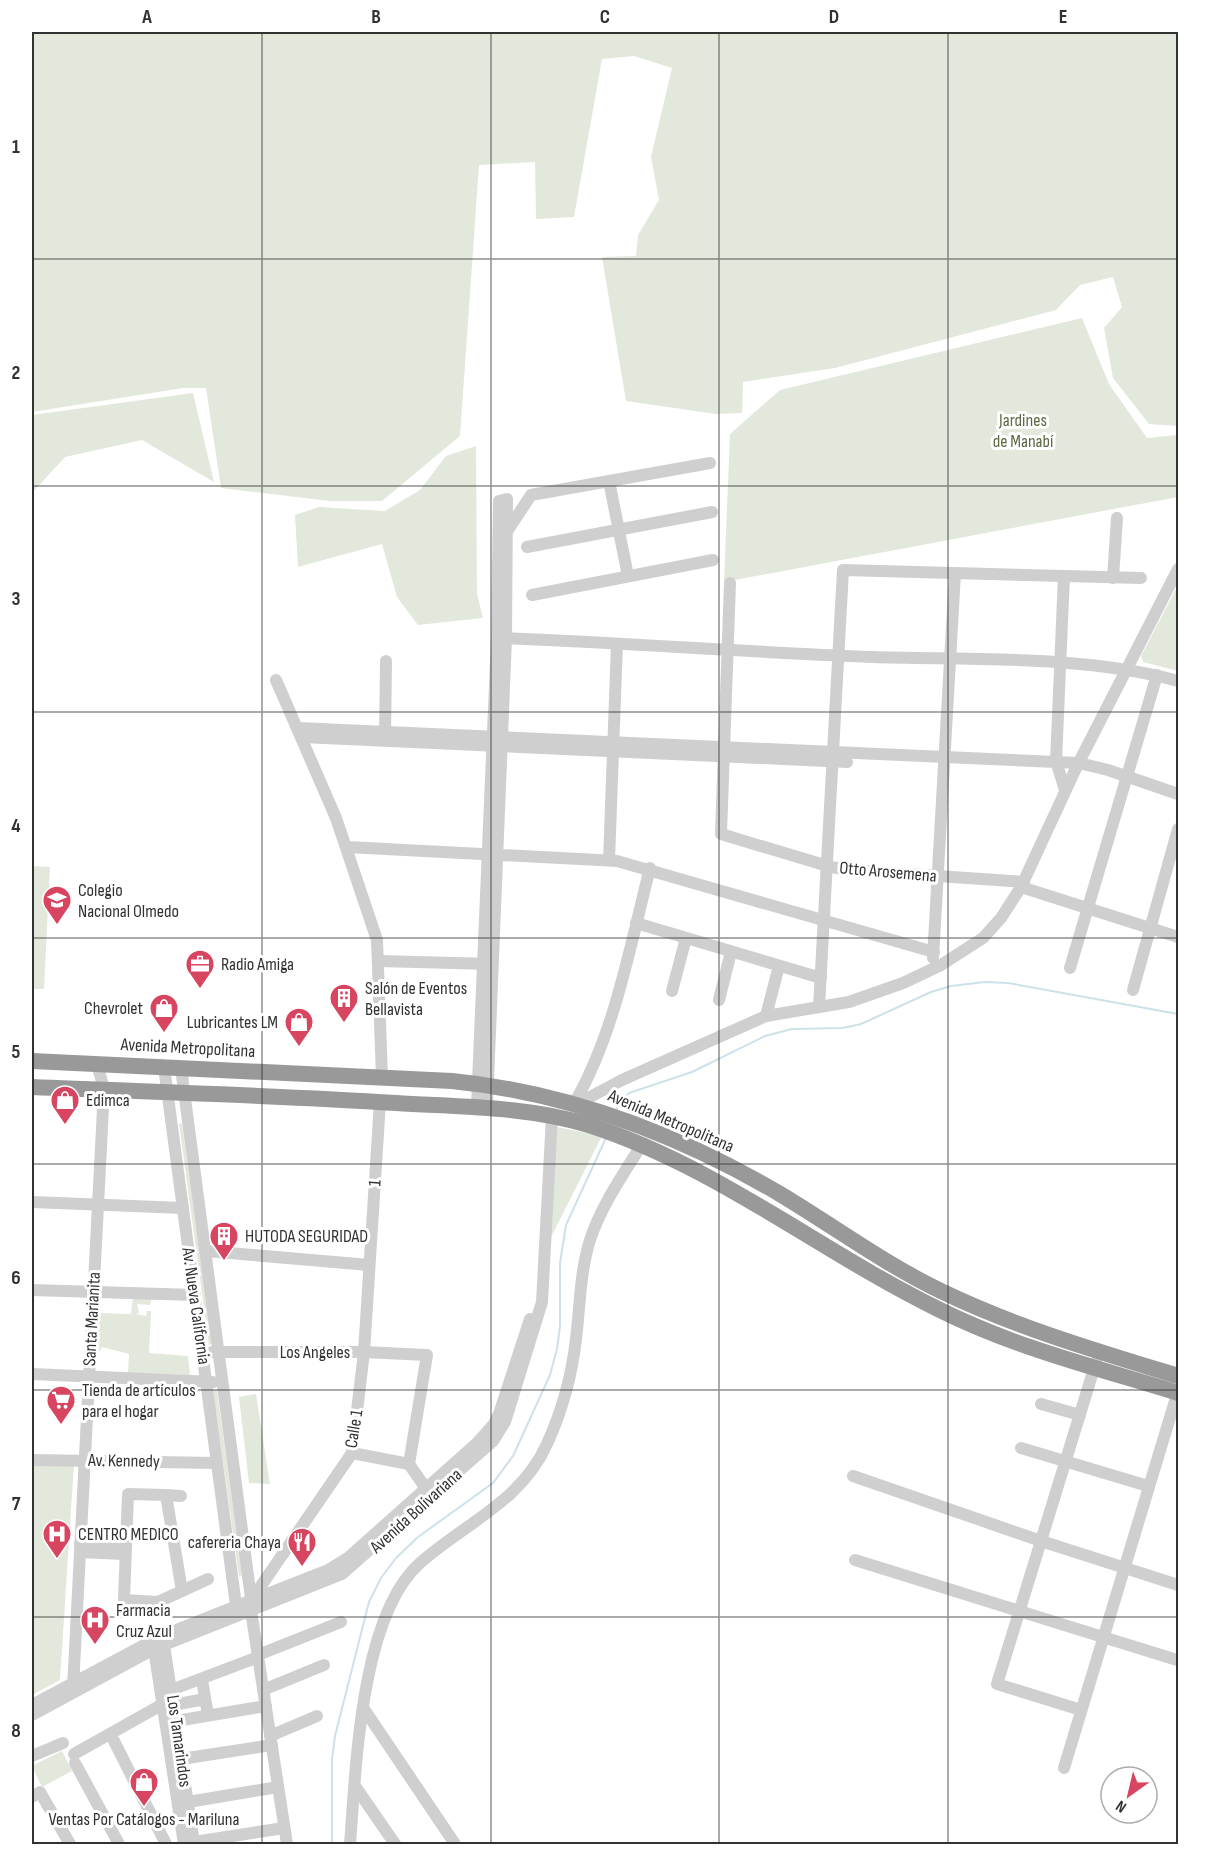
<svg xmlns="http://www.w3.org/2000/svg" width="1210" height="1876" font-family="'Sofia Sans Condensed',sans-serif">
<rect width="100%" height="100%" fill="#fff"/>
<g fill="#e3e8dc">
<path d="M32 32H1178V426L1149 424 1113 378 1104 328 1122 307 1113 277 1080 285 1056 310 835 368 743 382 742 413 716 414 626 401 602 257 636 256 638 235 659 200 651 157 672 68 634 56 602 59 574 217 536 219 535 162 479 165 460 436 382 501H330L221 488 206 388H183L32 412Z"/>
<path d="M1082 318 1109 384 1147 438 1176 435 1178 497 724 582 730 434 780 390Z"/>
<path d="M193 393 214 482 142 440 65 457 32 493V415Z"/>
<path d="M476 446 477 594 483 618 418 625 397 597 382 544 298 567 295 515 319 507 385 511 420 490 446 456Z"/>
<path d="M1178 585V671L1143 662 1141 656Z"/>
<path d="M32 866 50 867 44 989H32Z"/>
<path d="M179 1123 182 1124 212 1344 209 1345Z"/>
<path d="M557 1127 602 1136 549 1241Z"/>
<path d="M133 1297H152L150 1305 137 1304 139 1313 136 1314 146 1316 147 1311H151L149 1353 188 1356 190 1375 128 1373 129 1354 102 1347 100 1351H92L95 1313 131 1314Z"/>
<path d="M213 1390H217L242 1575 239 1577Z"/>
<path d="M256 1394 270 1484 249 1483 239 1397Z"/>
<path d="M32 1463 74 1464 60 1680 32 1695Z"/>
<path d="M62 1751 72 1771 42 1787 32 1766Z"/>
</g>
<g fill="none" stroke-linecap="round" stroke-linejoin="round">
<g stroke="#cde1e9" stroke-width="2">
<path d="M616 1112 619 1103 629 1093 692 1072 765 1036 792 1029 843 1028 861 1024 931 992 951 986 985 982 1008 983 1178 1014"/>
<path d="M332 1844V1759L335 1736 369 1602 381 1578 396 1558 418 1537 493 1483 513 1456 550 1375 557 1349 560 1326V1263L566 1225 605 1140"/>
</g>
<g stroke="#cfcfcf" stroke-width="12">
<path d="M609 481 628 576"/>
<path d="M508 530 531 495 710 463"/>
<path d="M527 547 712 512"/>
<path d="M1064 576 1056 761 1065 790"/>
<path d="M1113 578 1117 518"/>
<path d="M730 583 721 834 831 867 851 870 1024 882"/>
<path d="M532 595 713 560"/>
<path d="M501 638C625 643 748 652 872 657 971 660 1084 655 1178 681"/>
<path d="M276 680 336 818 377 940 382 1077"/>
<path d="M298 728 1079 763 1108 770 1178 794"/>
<path d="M302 737 847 762"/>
<path d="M385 739 386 661"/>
<path d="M347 847 617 861 934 952"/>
<path d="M609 860 617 644"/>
<path d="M1021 887 1178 937"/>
<path d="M636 923 821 978"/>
<path d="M933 958 955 573"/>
<path d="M380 961 490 964"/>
<path d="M1070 968 1157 675"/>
<path d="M1133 990 1178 829"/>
<path d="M672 991 686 938"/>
<path d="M719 1000 731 952"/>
<path d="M819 1007 843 570 1141 578"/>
<path d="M766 1016 779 966"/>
<path d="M164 1067 237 1613"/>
<path d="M181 1068 252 1606"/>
<path d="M575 1102C615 1032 630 946 650 868"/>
<path d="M577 1104 622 1080 766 1016 849 1002 903 983 941 965 983 938 1001 918 1021 887 1077 766 1178 569"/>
<path d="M477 1106 497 638 499 501 507 499 506 638 487 1106"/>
<path d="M32 1202 183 1208"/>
<path d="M206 1251 369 1265"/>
<path d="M32 1290 195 1295"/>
<path d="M212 1352H364L427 1355 409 1464 429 1493"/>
<path d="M32 1374 213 1382"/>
<path d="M1041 1404 1080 1415"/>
<path d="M1021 1448 1148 1486"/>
<path d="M352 1453 409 1464"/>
<path d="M32 1460 217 1463"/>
<path d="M853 1476 1041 1541 1178 1585"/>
<path d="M128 1494 166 1495 182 1591 158 1602 124 1600Z"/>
<path d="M166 1495 181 1496"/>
<path d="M80 1544 120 1545"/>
<path d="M80 1552 124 1554"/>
<path d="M855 1560 1177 1660"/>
<path d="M182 1591 208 1579"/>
<path d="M252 1599 352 1453 364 1352 380 1102"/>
<path d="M251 1611 287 1844"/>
<path d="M157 1643 164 1645 194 1844"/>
<path d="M157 1645 154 1649 184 1844"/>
<path d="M258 1655 341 1622"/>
<path d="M202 1680 208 1715"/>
<path d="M73 1688 104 1089 97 1064"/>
<path d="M171 1690 258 1657"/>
<path d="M263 1690 324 1665"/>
<path d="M32 1705 161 1636 328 1570 349 1557 477 1443 494 1424 499 1414 530 1319"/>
<path d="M173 1705 205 1699"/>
<path d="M364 1709 455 1844"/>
<path d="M1081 1710 997 1684 1096 1362"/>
<path d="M32 1715 154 1649 342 1574 493 1441 505 1422 542 1302 552 1116"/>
<path d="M176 1721 266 1706"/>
<path d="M270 1736 317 1716"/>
<path d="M114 1741 166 1844"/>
<path d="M74 1754 163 1704"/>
<path d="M32 1756 63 1743"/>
<path d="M181 1759 272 1745"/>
<path d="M75 1763 119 1844"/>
<path d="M1064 1768 1178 1391"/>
<path d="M355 1786 395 1844"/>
<path d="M32 1797 40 1792 70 1844"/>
<path d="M188 1802 278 1787"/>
<path d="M194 1842 284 1828"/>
<path d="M350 1844C356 1769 360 1616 420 1563 465 1523 521 1502 547 1444 562 1411 572 1374 576 1339 580 1306 580 1272 590 1240 601 1206 623 1175 642 1144"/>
</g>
<g stroke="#999" stroke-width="16">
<path d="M32 1061 452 1081C571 1093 678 1134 780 1194 835 1227 886 1265 943 1292 1018 1328 1100 1352 1178 1376"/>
<path d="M32 1087C153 1092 274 1095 396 1103 460 1107 526 1106 589 1125 718 1167 818 1250 938 1309 1013 1347 1098 1368 1178 1393"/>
</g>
</g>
<path fill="none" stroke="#323232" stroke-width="1.5" stroke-opacity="0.55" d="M262 32V1844M491 32V1844M719 32V1844M948 32V1844M32 259H1178M32 486H1178M32 712H1178M32 938H1178M32 1164H1178M32 1390H1178M32 1617H1178"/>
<defs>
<g id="school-pin" transform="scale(1.5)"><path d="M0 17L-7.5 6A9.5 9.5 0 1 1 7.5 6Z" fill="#d84560" stroke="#fff"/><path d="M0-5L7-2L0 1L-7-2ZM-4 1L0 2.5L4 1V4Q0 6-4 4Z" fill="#fff"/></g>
<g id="office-pin" transform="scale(1.5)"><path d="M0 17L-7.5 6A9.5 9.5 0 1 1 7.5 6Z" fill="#d84560" stroke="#fff"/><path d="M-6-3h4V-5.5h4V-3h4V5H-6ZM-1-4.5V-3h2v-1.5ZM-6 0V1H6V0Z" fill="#fff"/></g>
<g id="building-pin" transform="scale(1.5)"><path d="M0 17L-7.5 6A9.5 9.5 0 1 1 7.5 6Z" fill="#d84560" stroke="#fff"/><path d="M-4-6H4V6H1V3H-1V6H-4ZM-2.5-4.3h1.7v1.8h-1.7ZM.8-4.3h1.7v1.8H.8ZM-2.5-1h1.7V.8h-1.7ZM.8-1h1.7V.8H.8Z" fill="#fff"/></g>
<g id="shop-pin" transform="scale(1.5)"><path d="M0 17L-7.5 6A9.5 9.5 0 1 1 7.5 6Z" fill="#d84560" stroke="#fff"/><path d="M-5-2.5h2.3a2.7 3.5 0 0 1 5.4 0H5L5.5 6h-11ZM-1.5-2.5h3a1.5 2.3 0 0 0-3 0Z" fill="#fff"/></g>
<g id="supermarket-pin" transform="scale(1.5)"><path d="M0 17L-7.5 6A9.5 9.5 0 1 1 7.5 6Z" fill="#d84560" stroke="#fff"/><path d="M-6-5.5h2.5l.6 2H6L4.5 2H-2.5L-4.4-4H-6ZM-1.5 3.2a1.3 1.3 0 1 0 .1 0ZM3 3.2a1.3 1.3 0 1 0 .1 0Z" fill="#fff"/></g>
<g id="hospital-pin" transform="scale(1.5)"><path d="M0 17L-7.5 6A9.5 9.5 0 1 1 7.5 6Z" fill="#d84560" stroke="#fff"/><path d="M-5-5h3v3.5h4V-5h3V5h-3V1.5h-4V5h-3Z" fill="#fff"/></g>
<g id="restaurant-pin" transform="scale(1.5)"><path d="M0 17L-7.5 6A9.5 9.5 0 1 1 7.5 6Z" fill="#d84560" stroke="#fff"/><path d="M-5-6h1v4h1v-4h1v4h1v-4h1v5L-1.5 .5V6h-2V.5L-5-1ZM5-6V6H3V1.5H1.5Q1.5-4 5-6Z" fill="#fff"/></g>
</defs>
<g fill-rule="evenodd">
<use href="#school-pin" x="57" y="900"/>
<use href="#office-pin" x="200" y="964"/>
<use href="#building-pin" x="344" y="998"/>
<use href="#shop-pin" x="164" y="1008"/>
<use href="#shop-pin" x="299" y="1022"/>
<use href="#shop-pin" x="65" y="1100"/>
<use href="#building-pin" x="224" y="1236"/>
<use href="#supermarket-pin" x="61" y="1400"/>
<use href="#hospital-pin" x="57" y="1534"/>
<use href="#restaurant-pin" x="302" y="1542"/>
<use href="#hospital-pin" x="95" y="1620"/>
<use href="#shop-pin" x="144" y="1782"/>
</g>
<g text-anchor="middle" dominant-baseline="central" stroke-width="6" stroke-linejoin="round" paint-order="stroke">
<g font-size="18" fill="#5a6b42" stroke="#fff">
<text x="1023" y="420">Jardines<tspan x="1023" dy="21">de Manabí</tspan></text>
</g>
<g font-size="18" fill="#323232" stroke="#fff">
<text transform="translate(888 872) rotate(5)">Otto Arosemena</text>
<text transform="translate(188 1048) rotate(3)">Avenida Metropolitana</text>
<text transform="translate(671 1121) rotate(23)">Avenida Metropolitana</text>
<text transform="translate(375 1183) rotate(-86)">1</text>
<text transform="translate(196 1306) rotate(82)">Av. Nueva California</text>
<text transform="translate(92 1319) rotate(-87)">Santa Marianita</text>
<text x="315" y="1352">Los Angeles</text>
<text transform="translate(354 1429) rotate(-81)">Calle 1</text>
<text transform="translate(124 1461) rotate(1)">Av. Kennedy</text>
<text transform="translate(416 1511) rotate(-42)">Avenida Bolivariana</text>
<text transform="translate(179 1741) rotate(82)">Los Tamarindos</text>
</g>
<g font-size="18" fill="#323232" stroke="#fff" text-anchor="start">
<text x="78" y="890">Colegio<tspan x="78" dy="21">Nacional Olmedo</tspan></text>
<text x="221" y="964">Radio Amiga</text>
<text x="365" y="988">Salón de Eventos<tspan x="365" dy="21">Bellavista</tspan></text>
<text x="143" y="1008" text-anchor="end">Chevrolet</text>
<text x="278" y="1022" text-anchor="end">Lubricantes LM</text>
<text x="86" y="1100">Edimca</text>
<text x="245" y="1236">HUTODA SEGURIDAD</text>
<text x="82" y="1390">Tienda de artículos<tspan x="82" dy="21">para el hogar</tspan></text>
<text x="78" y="1534">CENTRO MEDICO</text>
<text x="281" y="1542" text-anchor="end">cafereria Chaya</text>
<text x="116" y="1610">Farmacia<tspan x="116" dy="21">Cruz Azul</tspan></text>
<text x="144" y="1819" text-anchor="middle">Ventas Por Catálogos - Mariluna</text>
</g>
</g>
<rect width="1210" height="1876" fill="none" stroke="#ffffff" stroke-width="66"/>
<g transform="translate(1129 1795) rotate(214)"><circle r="28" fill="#ffffff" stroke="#adadad" stroke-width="1.5"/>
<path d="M0-4.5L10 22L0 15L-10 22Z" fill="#d84560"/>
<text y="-9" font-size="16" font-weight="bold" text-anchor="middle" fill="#323232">N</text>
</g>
<rect x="33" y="33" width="1144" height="1810" fill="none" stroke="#323232" stroke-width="2"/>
<g font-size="20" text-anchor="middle" font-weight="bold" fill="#323232">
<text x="147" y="23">A</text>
<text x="376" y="23">B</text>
<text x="605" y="23">C</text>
<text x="834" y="23">D</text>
<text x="1063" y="23">E</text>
<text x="16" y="153">1</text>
<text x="16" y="379">2</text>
<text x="16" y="605">3</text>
<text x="16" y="832">4</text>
<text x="16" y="1058">5</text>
<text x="16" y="1284">6</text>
<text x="16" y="1510">7</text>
<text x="16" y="1737">8</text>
</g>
</svg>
